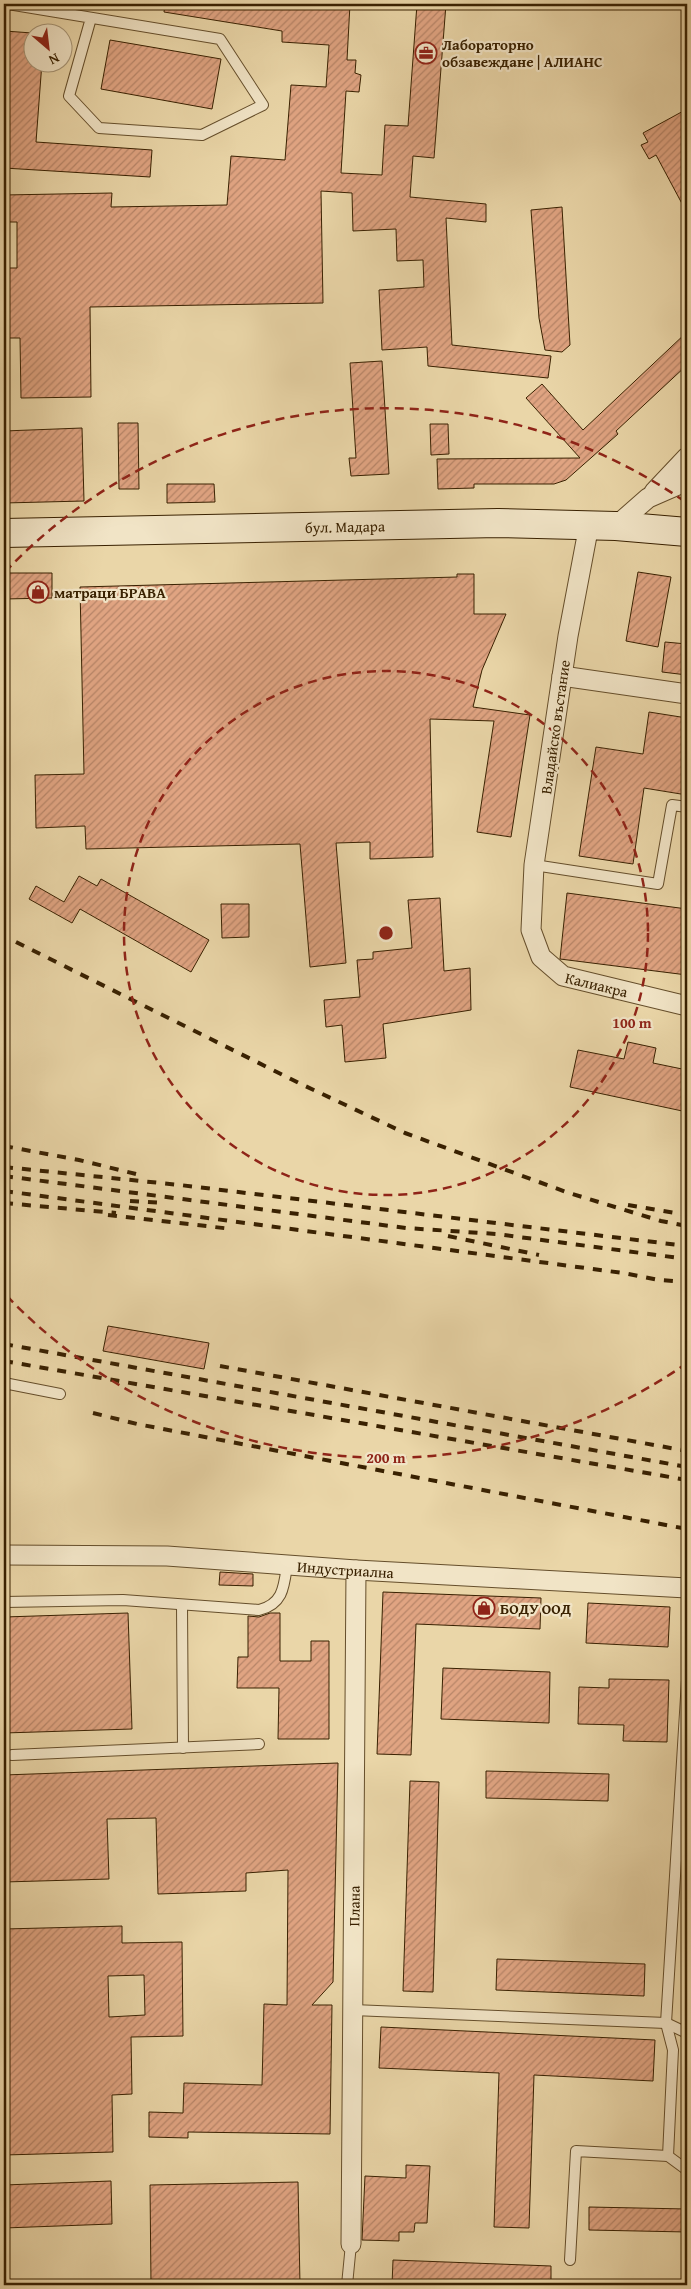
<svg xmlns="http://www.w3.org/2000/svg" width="691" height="2289" font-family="'Gentium Book Plus',serif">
<defs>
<pattern id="building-hatch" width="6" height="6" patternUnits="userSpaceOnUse" patternTransform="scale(1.25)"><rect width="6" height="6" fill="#e0a482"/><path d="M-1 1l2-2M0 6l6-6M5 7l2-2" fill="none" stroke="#b78568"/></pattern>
</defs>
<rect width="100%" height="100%" fill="#ead6a8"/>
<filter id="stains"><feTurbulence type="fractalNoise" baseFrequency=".004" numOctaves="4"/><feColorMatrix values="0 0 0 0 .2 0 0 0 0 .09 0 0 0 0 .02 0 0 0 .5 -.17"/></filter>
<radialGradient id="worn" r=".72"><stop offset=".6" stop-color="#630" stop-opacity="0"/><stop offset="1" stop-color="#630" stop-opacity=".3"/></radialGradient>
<g fill="url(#building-hatch)" stroke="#392101" fill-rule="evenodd">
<path d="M165 4H350L347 60H356L355 73 361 75 359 92 346 91 341 173 382 175 385 125 408 126 417 4H446L434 158 413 156 410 197 486 204V222L446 218 452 345 551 356 548 378 428 366 427 347 382 350 379 290 424 287 423 260 397 261 396 229 353 231 352 193 321 191 323 303 90 307 91 397 21 398 20 338H4V268H17V222H4V195L112 193 111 207 227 205 231 156 285 160 291 85 326 87 329 45 282 42V31L164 12Z"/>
<path d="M5 31 32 33V62H42L36 142 152 150 150 177 4 168Z"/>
<path d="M110 40 221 59 212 109 101 89Z"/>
<path d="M687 109V213L656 155 649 159 641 145 648 142 643 133Z"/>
<path d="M562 207 570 345 562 352 545 350 539 318 531 210Z"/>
<path d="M687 332V365L616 431 618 434 566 480 554 484H474V488L438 489 437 459 580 458 526 398 542 384 583 430Z"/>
<path d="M382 361 389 474 351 476 349 458H356L350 363Z"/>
<path d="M118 423H138L139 489H119Z"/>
<path d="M430 424H448L449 454 431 455Z"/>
<path d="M82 428 84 501 4 503V431Z"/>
<path d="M167 484H214L215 502 167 503Z"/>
<path d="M638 572 671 577 658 647 626 641Z"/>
<path d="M4 573H52V598L4 599Z"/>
<path d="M457 574H474V614H506L482 670 473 707 530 715 511 837 477 832 494 721 430 719 433 857 370 859V842L336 843 346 963 310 967 300 844 86 849 85 826 36 828 35 775 84 774 80 587 457 577Z"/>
<path d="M665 642 687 644V675L662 672Z"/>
<path d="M649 712 687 718V795L644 788 633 864 579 856 596 747 643 754Z"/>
<path d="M79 876 97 886 101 879 209 940 191 972 80 909 72 923 29 899 36 886 64 902Z"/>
<path d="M567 893 687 909V975L560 959Z"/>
<path d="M440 898 444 971 470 968 471 1010 383 1024 386 1058 345 1062 342 1025 326 1027 324 1000 360 997 357 960 373 959V952L412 948 408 900Z"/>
<path d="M221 904H249V937L222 938Z"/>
<path d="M628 1042 656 1048 653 1063 687 1070V1112L570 1087 578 1050 624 1059Z"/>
<path d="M108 1326 209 1343 204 1369 103 1351Z"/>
<path d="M220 1572 253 1574V1586L219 1585Z"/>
<path d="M383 1592 541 1598 540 1629 416 1624 411 1755 377 1754Z"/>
<path d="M588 1603 670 1607 668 1647 586 1643Z"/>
<path d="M128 1613 132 1729 4 1733V1617Z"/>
<path d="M270 1613H280V1661H311V1641H329V1739H278L279 1688H237L238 1657H248V1616L259 1617Z"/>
<path d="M443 1668 550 1672 549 1723 441 1719Z"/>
<path d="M609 1679 669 1680 667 1742 623 1741 624 1725 578 1724 579 1687 609 1688Z"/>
<path d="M338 1763 333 1982 312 2005H332L330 2134 188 2132V2138L149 2137V2112L183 2113 184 2083 262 2085 264 2004 287 2005 288 1870 246 1873V1891L158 1894 156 1818 107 1819 109 1879 4 1882V1775Z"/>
<path d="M486 1771 609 1774 608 1801 486 1798Z"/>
<path d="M410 1781 439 1782 433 1992 403 1991Z"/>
<path d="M122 1926V1943L182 1942 183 2036 131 2037 132 2094 112 2095 113 2152 4 2155V1929ZM144 1975 145 2015 109 2017 108 1976Z"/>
<path d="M497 1959 645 1964 644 1996 496 1990Z"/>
<path d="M381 2027 655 2040 653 2081 534 2075 529 2228 494 2227 499 2073 379 2068Z"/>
<path d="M406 2165 430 2166 427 2223H415L414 2232H399V2241L362 2240 365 2176 406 2178Z"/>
<path d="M111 2181 112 2224 4 2228V2185Z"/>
<path d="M298 2182 300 2285H151L150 2185Z"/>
<path d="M589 2207 687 2209V2232L589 2230Z"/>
<path d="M393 2260 551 2266V2285H392Z"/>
</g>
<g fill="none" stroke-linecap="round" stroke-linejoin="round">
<g stroke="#654e2b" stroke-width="12">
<g id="lane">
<path d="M8 4 220 39 263 105 202 135 99 128 69 96 91 18"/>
<path d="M534 865 658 884 672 805 687 807"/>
<path d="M4 1383 60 1394"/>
<path d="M4 1602 123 1600 259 1610C283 1604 284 1587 287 1565"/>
<path d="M182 1606 183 1748"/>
<path d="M12 1755 259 1744"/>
<path d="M353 2010 666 2023 687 2033"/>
<path d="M668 2156 673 2050 666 2023 687 1680"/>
<path d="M570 2260 576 2151 668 2156 687 2170"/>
<path d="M347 2285 351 2244"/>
</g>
</g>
<g stroke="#654e2b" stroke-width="21">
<g id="street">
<path d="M654 492 687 457"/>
<path id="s1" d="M589 525 568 636 534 865 531 930 541 957 563 976 687 1006"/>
<path d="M616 526 648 498 687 481"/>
<path d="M562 676 687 694"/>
<path id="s2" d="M4 1555 167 1556 356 1570 687 1588"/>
<path id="s3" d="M351 2244 356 1570"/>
</g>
</g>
<g stroke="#392101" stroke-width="30">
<g id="secondary">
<path id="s4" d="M4 533 498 523 616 526 687 532"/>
</g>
</g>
<use href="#lane" stroke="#f1e4c6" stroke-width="10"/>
<use href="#street" stroke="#f1e4c6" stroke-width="19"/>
<use href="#secondary" stroke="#f1e4c6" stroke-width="28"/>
<g stroke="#392101" stroke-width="4" stroke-dasharray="9 9" stroke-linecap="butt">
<path d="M16 942 301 1084 405 1133 569 1193 661 1221 687 1226"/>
<path d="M4 1146 79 1160 144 1176"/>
<path d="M4 1167 180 1185 687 1246"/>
<path d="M4 1176 406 1228 496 1234 687 1259"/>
<path d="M4 1191 623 1273 659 1280 687 1282"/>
<path d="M130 1201 165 1203"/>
<path d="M4 1203 116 1213"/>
<path d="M628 1205 687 1215"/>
<path d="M108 1215 232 1229"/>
<path d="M448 1236 539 1255"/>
<path d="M4 1344 687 1467"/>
<path d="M4 1361 687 1480"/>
<path d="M220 1366 687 1451"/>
<path d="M93 1413 137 1424 687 1529"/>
</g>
</g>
<g fill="none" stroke="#8f2418" stroke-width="2.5" stroke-dasharray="9 6">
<circle cx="386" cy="933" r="262"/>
<path d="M687 1363A525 525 0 0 1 5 1294M5 572A525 525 0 0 1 687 503"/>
</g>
<defs>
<g id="office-ring" transform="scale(1.125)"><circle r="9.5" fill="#f1e4c6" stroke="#8f2418" stroke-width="1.5"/><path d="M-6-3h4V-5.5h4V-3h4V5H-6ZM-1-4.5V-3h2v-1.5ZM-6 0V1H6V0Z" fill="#8f2418"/></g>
<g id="shop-ring" transform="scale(1.125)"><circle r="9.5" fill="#f1e4c6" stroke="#8f2418" stroke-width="1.5"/><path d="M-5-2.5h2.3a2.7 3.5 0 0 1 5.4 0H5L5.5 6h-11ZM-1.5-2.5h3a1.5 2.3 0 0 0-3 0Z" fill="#8f2418"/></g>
</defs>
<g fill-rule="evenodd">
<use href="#office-ring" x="426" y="53"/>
<use href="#shop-ring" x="38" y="592"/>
<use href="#shop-ring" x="484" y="1608"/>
</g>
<g text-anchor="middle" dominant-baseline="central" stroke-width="4.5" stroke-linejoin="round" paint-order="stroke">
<g font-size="15" font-weight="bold" fill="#392101" stroke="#f1e4c6" text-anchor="start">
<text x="442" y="44">Лабораторно<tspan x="442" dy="17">обзавеждане | АЛИАНС</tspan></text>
<text x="54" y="592">матраци БРАВА</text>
<text x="500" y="1608">БОДУ ООД</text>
</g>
<g font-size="15" fill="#392101" stroke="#f1e4c6">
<text stroke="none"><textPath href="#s4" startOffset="341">бул. Мадара</textPath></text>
<text transform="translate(555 727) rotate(-82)">Владайско въстание</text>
<text stroke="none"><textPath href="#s1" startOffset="502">Калиакра</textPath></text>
<text stroke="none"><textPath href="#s2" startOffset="342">Индустриална</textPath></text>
<text stroke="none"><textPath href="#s3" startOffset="338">Плана</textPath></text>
</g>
</g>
<circle cx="386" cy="933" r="8" fill="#8f2418" stroke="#f1e4c6" stroke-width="2.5"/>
<g font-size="15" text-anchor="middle" font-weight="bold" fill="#8f2418" stroke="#f1e4c6" stroke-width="4.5" stroke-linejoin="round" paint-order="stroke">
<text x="632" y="1028">100 m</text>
<text x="386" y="1463">200 m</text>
</g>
<rect width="691" height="2289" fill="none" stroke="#ead6a8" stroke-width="20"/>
<rect x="5" y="5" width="681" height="2279" fill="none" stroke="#392101" stroke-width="2.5"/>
<rect x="10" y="10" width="671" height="2269" fill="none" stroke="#392101"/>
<g transform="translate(48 48) rotate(152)"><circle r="24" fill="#f1e4c6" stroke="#a79677"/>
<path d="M0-4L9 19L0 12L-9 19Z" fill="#8f2418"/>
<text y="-8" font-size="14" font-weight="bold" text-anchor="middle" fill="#392101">N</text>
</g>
<rect width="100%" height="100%" filter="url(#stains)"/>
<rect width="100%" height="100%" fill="url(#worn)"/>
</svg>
